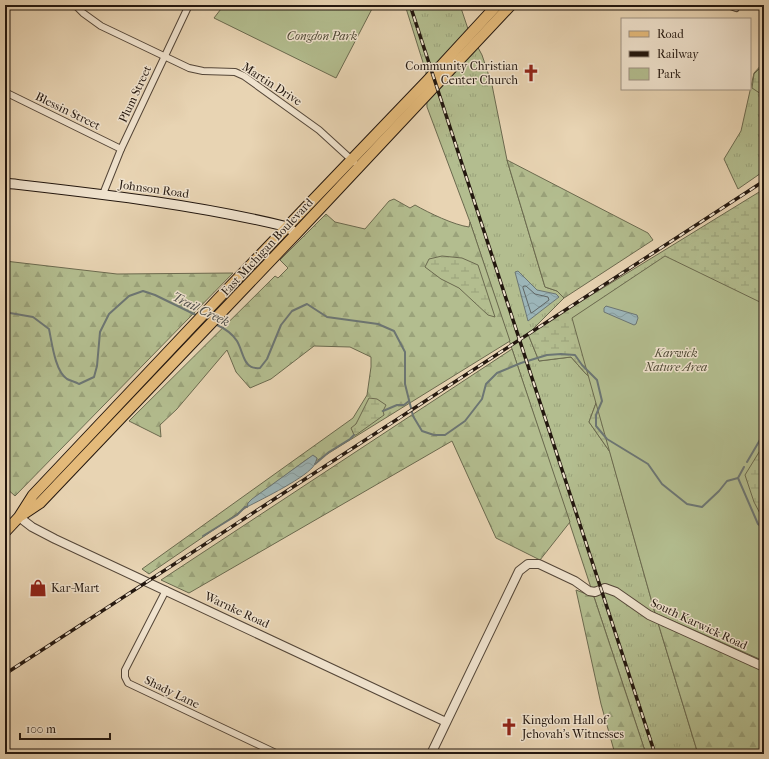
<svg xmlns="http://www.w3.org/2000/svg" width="769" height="759" font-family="'IM FELL French Canon',serif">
<defs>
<pattern id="grass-tufts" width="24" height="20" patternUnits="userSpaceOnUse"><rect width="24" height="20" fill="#b3bd8f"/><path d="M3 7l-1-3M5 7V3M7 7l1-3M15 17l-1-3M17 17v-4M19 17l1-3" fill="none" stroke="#9aa27a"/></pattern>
<pattern id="forest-firs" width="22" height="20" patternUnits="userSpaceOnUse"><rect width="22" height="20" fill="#b3bd8f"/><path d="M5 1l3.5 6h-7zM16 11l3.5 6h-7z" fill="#9aa27a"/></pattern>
<pattern id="wetland-marsh" width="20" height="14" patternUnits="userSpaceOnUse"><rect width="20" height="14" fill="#b3bd8f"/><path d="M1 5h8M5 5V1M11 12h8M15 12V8" fill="none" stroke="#9aa27a"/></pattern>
<pattern id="water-waves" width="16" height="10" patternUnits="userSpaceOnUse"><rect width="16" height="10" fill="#9cb5b8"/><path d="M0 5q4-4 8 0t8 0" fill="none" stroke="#869b9d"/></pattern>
</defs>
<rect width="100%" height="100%" fill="#e8d4b3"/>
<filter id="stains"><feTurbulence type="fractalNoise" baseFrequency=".005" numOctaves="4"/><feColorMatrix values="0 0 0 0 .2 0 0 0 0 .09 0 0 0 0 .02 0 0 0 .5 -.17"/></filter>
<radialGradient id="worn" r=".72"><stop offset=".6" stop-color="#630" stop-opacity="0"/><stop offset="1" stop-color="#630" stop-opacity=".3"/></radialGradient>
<g fill="url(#grass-tufts)" stroke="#6b6a4f">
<path d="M405 5H460L468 29 482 55 492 85 507 160 545 287 557 291 564 298 528 334 539 361 571 357 586 374 596 381 599 395 589 422 610 452 655 613 698 754H646L470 222 427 107 426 72Z"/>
<path d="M764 62V171L738 189 724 159 741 131 754 73Z"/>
</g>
<g fill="url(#forest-firs)" stroke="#6b6a4f">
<path d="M507 160 648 233 653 240 564 298 557 291 545 287Z"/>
<path d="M394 199 410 208 415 205C429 213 454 225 469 227L470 222 510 341 316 461 317 458 313 456 306 460 248 503 247 507 149 574 142 569 353 418 367 395 371 367V357L350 347 314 346 271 379 250 388 236 372 227 350 177 409 160 425 161 437 129 421 275 276 278 278 288 268 280 260 326 214 335 222 365 229 389 201Z"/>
<path d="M5 261 117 274 233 273 15 496 5 487Z"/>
<path d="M512 349 570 522 540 560 496 538 452 441 189 593 161 580Z"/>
<path d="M576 590 594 597 646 754H615L601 704Z"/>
<path d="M655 613 764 661V751L762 754H698Z"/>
</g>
<g fill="url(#wetland-marsh)" stroke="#6b6a4f">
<path d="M764 64V96L752 88 754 74Z"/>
<path d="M764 189V543L610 452 589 422 599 395 596 381 586 374 571 357 539 361 528 334Z"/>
<path d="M442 256 462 258 478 265 495 317 488 315 459 288 441 279 425 267 429 259Z"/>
<path d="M369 398 377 399 386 405 383 411 384 415 356 435H354L351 428 356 424Z"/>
</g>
<g fill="#b3bd8f" stroke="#6b6a4f">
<path d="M224 5H374L336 78 214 18Z"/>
<path d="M665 256 764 304V444L745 475 754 502 764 521V661L655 613 572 318Z"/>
</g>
<g fill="url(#water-waves)" stroke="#6c7674">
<path d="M518 271 537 290 556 294 559 297 528 321 515 272Z"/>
<path d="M606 306 637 315 638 318 636 324 634 325 604 312V308Z"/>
<path d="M313 455 317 458C316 460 316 462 315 464 308 477 262 499 247 507L248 503 252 499Z"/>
</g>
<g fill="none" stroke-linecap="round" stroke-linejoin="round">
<path stroke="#606664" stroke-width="1" d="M524 286H526L535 294 548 297 549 300 533 312 531 313 523 288Z"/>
<g stroke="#6c7674" stroke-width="2">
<path d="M5 307 10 313 33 317 49 329C52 343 55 371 67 379 71 381 76 382 79 384L94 377 97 366 100 332 109 314 129 296 143 291 155 295 198 316"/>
<path d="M215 324C224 328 232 333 237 341 244 353 243 370 260 368L267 359 281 325 292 311 307 304 327 317 378 324 394 331 405 352V384L413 416 422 431 434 435H445L465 421 482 399 486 384 497 373 521 363 547 355 561 354 575 355 582 365 597 380 602 401 596 415V426L607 439 648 464 662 484 687 504 702 507 719 491 727 481 738 478 758 524 764 529"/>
<path d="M383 411 397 405H404L409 401"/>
<path d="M747 462 764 433"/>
<path d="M315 464 329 452 350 439 354 435"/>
<path d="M738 478 744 467"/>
<path d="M203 536 237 515 245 507H247"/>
</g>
<g stroke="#544638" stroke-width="8">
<g id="minor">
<path d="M75 5 83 13 101 26 189 68 203 71 235 72 244 76 319 130 354 162"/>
<path d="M728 5 736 8"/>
<path d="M5 92 121 149"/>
<path d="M103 194 121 149 189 5"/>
<path d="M166 590 125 670V677L128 683 278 754"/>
</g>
</g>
<g stroke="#544638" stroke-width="10">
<g id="tertiary">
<path d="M19 517 32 527 55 539 446 722"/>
<path d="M431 754 519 571 528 564H539L575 581 589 591 595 592 605 588 616 592 649 615 764 667"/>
</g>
</g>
<g stroke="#23170f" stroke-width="11">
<path id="secondary" d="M5 183C101 194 194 204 288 227L296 234"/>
</g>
<g stroke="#23170f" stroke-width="12">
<g id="primary">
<path d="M22 515 40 503 296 234 511 5"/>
<path d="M5 532 19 517 33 495 218 299 427 81 497 5"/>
</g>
</g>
<use href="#minor" stroke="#f0e3ce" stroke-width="6"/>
<use href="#tertiary" stroke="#f0e3ce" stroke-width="8"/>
<use href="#secondary" stroke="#f0e3ce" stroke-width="9"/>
<use href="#primary" stroke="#e4ba7a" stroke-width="10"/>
<g stroke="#23170f" stroke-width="3.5">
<g id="rail">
<path d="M410 5 655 754"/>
<path d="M5 674 764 181"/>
</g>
</g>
<use href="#rail" stroke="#f0e3ce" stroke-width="2" stroke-dasharray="6" stroke-linecap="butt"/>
</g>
<defs>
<g id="church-bare" transform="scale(1.38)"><path d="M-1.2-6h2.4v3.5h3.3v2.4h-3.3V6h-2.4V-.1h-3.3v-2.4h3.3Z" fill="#8f2418" stroke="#f0e3ce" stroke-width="2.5" paint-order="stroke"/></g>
<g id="shop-bare" transform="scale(1.38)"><path d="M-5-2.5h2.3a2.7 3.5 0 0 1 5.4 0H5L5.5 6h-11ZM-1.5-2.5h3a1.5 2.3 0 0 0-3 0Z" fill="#8f2418" stroke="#f0e3ce" stroke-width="2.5" paint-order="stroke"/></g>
</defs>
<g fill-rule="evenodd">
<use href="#church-bare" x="531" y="73"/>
<use href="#shop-bare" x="38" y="588"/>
<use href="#church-bare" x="509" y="727"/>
</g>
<g text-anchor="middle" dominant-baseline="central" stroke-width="3" stroke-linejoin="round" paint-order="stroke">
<g font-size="12" font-style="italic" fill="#4e4935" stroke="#f0e3ce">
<text x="322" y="36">Congdon Park</text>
<text x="676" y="353">Karwick<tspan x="676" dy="14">Nature Area</tspan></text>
</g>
<g font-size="12" fill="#23170f" stroke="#f0e3ce" text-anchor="start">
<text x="518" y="66" text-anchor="end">Community Christian<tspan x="518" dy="14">Center Church</tspan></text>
<text x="51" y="588">Kar-Mart</text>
<text x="522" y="720">Kingdom Hall of<tspan x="522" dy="14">Jehovah's Witnesses</tspan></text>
</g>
<g font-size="12" fill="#23170f" stroke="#f0e3ce">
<text transform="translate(272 84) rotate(33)">Martin Drive</text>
<text transform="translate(135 94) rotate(-65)">Plum Street</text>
<text transform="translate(68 111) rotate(26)">Blessin Street</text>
<text transform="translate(154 189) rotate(8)">Johnson Road</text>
<text transform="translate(267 247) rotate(-47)">East Michigan Boulevard</text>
<text transform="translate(237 610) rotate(25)">Warnke Road</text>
<text transform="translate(699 624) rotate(25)">South Karwick Road</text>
<text transform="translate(172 692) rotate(26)">Shady Lane</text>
</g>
<g font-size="13" font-style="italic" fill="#4d4e4a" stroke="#f0e3ce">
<text transform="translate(201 309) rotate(26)">Trail Creek</text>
</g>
</g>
<rect width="769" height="759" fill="none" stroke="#e8d4b3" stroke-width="20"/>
<rect x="6" y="6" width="757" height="747" fill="none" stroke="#23170f" stroke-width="2"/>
<rect x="10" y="10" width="749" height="739" fill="none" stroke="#23170f"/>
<rect x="621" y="18" width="130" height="72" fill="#f0e3ce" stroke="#9e9182"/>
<rect x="629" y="31" width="20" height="6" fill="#e4ba7a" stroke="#9e9182"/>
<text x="657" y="38" font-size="12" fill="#23170f">Road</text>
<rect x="629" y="51" width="20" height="6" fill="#23170f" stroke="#9e9182"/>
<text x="657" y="58" font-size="12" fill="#23170f">Railway</text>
<rect x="629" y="68" width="20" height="12" fill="#b3bd8f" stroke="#9e9182"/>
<text x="657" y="78" font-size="12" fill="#23170f">Park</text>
<path d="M20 733v6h90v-6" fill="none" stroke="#23170f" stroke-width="2"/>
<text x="26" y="733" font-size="12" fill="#23170f" stroke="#f0e3ce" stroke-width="3" paint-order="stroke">100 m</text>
<rect width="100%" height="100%" filter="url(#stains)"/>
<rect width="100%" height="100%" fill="url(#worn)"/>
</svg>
